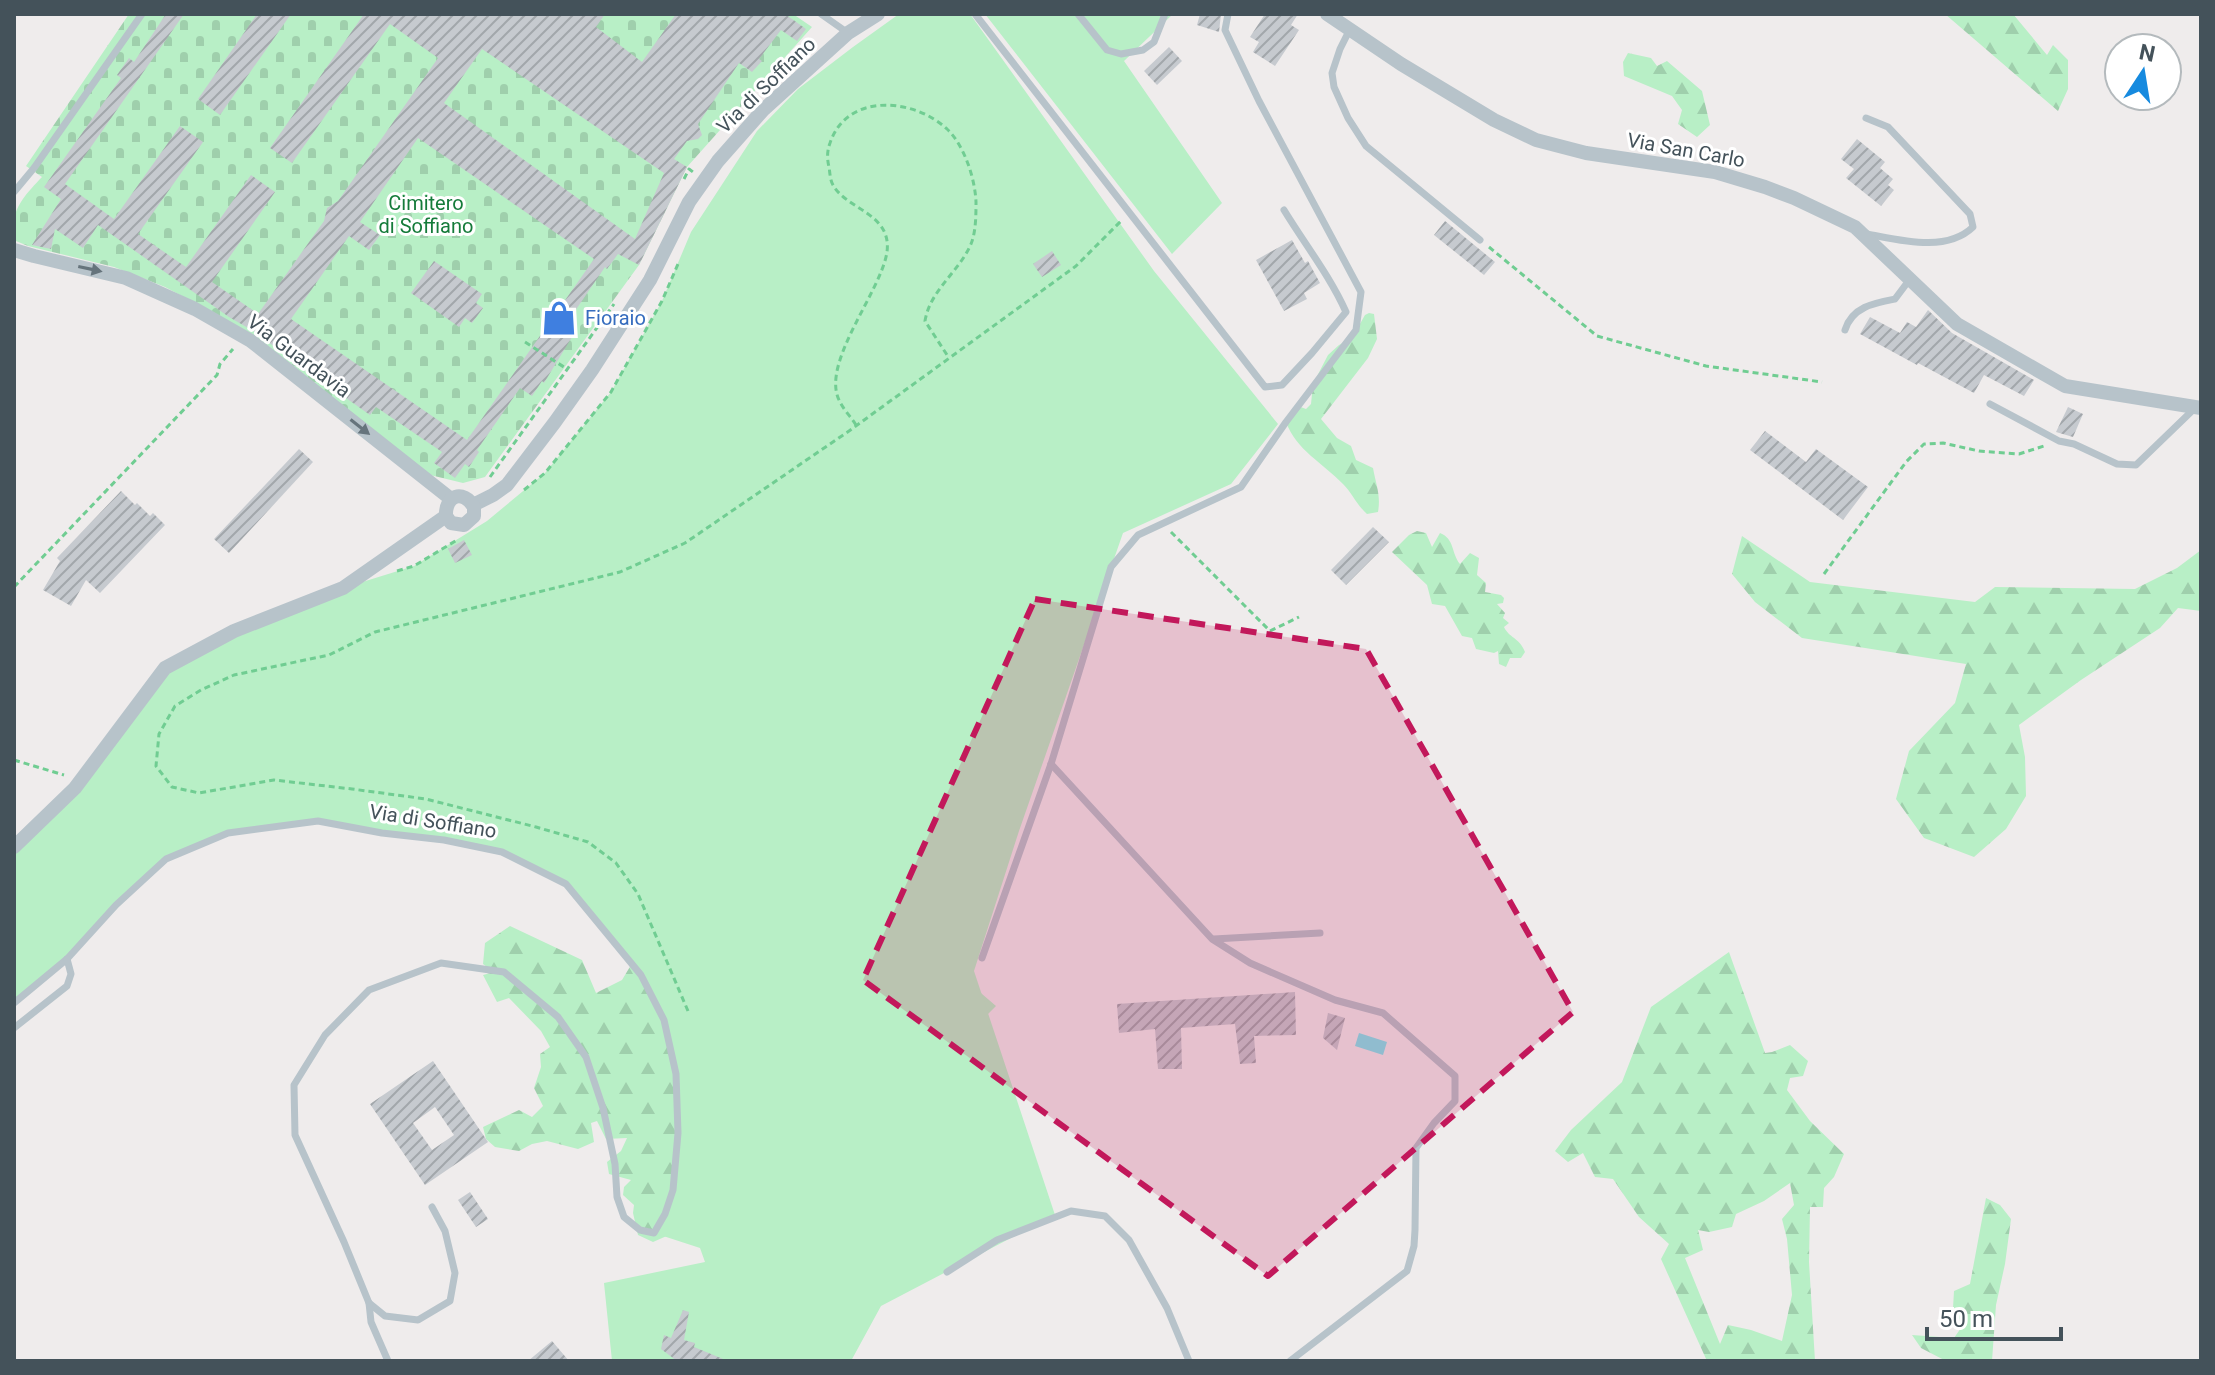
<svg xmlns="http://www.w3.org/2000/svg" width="2215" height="1375" font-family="Roboto,sans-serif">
<defs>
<pattern id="forest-firs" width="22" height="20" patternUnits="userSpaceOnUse" patternTransform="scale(2)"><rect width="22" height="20" fill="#b8efc6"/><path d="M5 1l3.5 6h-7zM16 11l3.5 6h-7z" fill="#9fcfac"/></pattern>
<pattern id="cemetery-stones" width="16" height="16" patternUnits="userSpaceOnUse" patternTransform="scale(2)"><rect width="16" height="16" fill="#b8efc6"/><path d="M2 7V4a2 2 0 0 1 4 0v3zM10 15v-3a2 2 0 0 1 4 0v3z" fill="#9fcfac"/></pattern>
<pattern id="building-hatch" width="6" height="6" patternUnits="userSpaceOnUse" patternTransform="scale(2)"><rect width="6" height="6" fill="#c6cacf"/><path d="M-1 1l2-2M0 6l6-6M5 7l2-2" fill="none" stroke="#a2a7ab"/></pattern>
</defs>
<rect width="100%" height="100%" fill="#efecec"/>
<g fill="url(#forest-firs)" fill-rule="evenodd">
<path d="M1945 14H2013L2047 55 2053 45 2068 60V89L2058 111Z"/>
<path d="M1628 53 1651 58 1657 66 1667 61 1702 91 1710 125 1697 137 1678 124 1682 110 1672 96 1624 76 1623 62Z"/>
<path d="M1369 313 1374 314 1377 339 1368 358 1321 419 1337 438 1351 446 1356 460 1373 468C1376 485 1381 495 1378 512L1367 514C1356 504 1352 493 1343 484 1323 463 1296 450 1286 422L1298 406 1306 409 1311 404 1313 384 1328 355 1339 345 1352 338 1365 315Z"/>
<path d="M1417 531 1426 533 1432 547 1440 533C1455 539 1451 553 1460 564L1470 553 1479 558 1477 575 1486 583 1485 592 1501 595 1504 598 1503 603 1497 604 1505 613 1503 618 1509 623 1504 627C1509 638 1519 637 1525 652L1521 658H1510L1506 667 1499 664 1498 651 1494 653 1476 649 1472 638 1462 636 1445 606 1432 604 1427 585 1392 552 1409 535Z"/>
<path d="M1742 536 1810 582 1975 602 1995 587 2135 589 2177 568 2201 550V611L2178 608 2160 628 2081 680 2019 725 2025 757 2026 796 2006 829 1974 857 1924 838 1896 799 1909 751 1955 703 1966 664 1802 638 1755 602 1732 574Z"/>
<path d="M510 926 582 960 596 993 622 980 643 945 953 969 996 1006 980 1022 669 1235 653 1242 638 1235 633 1213 634 1205 623 1195 624 1187 631 1180 609 1174 607 1162 621 1151 627 1138 606 1139 597 1121 591 1123 594 1142 578 1149 547 1141 532 1144 519 1151 495 1147 486 1139 483 1127 519 1110 532 1117 543 1106 534 1088 541 1067 540 1054 550 1047 541 1031 509 998 497 1002 483 975 494 972 483 964 485 943Z"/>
<path d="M1729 952 1765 1053 1772 1052 1790 1045 1808 1061 1803 1076 1790 1078 1787 1090 1810 1121 1844 1154 1834 1177 1824 1188 1823 1207H1810L1809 1262 1815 1361H1707L1661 1259 1669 1244 1639 1217 1613 1179 1595 1177 1583 1153 1568 1162 1555 1151 1571 1130 1622 1082 1651 1007ZM1790 1183 1794 1205 1782 1219 1787 1239 1792 1295 1782 1341 1751 1330 1728 1325 1720 1344 1685 1258 1703 1250 1698 1230 1709 1232 1732 1227 1736 1214 1764 1201Z"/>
<path d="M1986 1198 2000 1205 2011 1219 2005 1264 1996 1305 1992 1361H1946L1921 1348 1912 1335 1954 1338 1963 1325 1953 1308 1954 1291 1970 1284Z"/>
</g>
<path fill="url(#cemetery-stones)" d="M129 14H793L812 27 687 167 639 265 485 477 463 483 426 474 216 314 165 287 114 267 28 246 16 241C7 213 24 196 42 177L26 166Z"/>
<g fill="#b8efc6">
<path d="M899 14H970L1154 271 1278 424 1231 484 1123 533 1019 831 974 971 1055 1215 881 1306 851 1361H612L604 1283 705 1262 700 1248 654 1233 673 1190 678 1133 676 1074 664 1020 641 975 566 884 502 852 318 821 228 833 166 859 67 959 14 1003V847L75 788 165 668 343 588 414 566 487 521 545 473 611 392 662 301 691 232 757 131 798 89 853 47Z"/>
<path d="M985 14H1173L1124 61 1222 203 1172 254Z"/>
</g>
<path fill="#84e5ed" d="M1359 1033 1387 1042 1383 1055 1355 1046Z"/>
<g fill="url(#building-hatch)" fill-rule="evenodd">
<path d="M166 14H184L65 184 114 219 180 126 203 142 138 234 186 267 251 175 275 192 212 282 258 314 324 221 327 208 338 201 438 58 390 24 292 163 270 148 364 14H605L596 27 642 62 676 14H785L806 29 797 41 781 30 759 59 762 61 752 72 739 63 698 124 702 135 698 139 687 141 674 159 687 167 639 265 618 254 607 269 605 267 562 330 572 337 544 383 542 381 532 396 520 388 477 450 479 452 469 467 465 464 455 478 434 463 442 452 376 407 370 415 346 398 351 391 286 346 281 352 257 333 229 317 98 225 83 248 55 229 51 249 32 245 61 199 44 187 121 78 117 75 129 58 134 62ZM482 49 664 173 635 239 444 103ZM418 138 594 259 467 440 291 319 349 236 369 250 380 235 360 222Z"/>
<path d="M257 14H291L220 115 198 99Z"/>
<path d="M1200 14H1221L1219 32 1197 25Z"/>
<path d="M1265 14H1298L1291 25 1299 30 1275 66 1253 52 1259 42 1250 37Z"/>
<path d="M1169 47 1182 61 1157 85 1144 71Z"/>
<path d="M1857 139 1885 162 1880 168 1893 179 1888 185 1894 190 1881 206 1846 178 1854 169 1841 159Z"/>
<path d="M1445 221 1495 262 1484 275 1434 235Z"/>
<path d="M1292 240 1305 263 1308 261 1320 283 1304 293 1307 299 1284 311 1256 260Z"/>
<path d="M1052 251 1061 265 1042 277 1033 264Z"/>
<path d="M434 261 482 294 476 303 483 308 472 323 465 318 459 327 411 293Z"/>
<path d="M1928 310 1952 333 2034 380 2024 396 1984 375 1974 393 1918 363 1917 365 1860 334 1870 317 1900 333 1907 322 1916 327Z"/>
<path d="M2068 407 2083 414 2073 437 2056 432Z"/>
<path d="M1765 431 1806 462 1816 449 1868 487 1843 520 1750 450Z"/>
<path d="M299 449 313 462 229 553 214 539Z"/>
<path d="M121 491 135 505 137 503 150 516 153 513 165 525 100 593 86 580 71 606 43 590 60 561 57 558Z"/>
<path d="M1373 527 1389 542 1346 585 1331 570Z"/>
<path d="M464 540 472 555 455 563 448 549Z"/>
<path d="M1295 992 1296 1035 1254 1036 1256 1063 1240 1064 1235 1024 1181 1028 1182 1069H1158L1155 1029 1119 1033 1117 1004Z"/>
<path d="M1328 1013 1345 1018 1337 1050 1323 1038Z"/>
<path d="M433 1061 488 1142 425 1185 370 1104ZM435 1107 454 1135 432 1150 413 1123Z"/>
<path d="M470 1192 488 1219 476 1227 458 1200Z"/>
<path d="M683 1310 689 1312 684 1340 695 1343 694 1347 728 1361H677L661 1349 664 1335 671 1338Z"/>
<path d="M552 1341 569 1361H528Z"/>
</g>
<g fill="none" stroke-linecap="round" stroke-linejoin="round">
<g stroke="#70cd92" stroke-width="3" stroke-dasharray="6 4" stroke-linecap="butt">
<path d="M684 179 689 169 693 172"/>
<path d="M1489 247 1597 336 1706 366 1822 382"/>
<path d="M525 342 567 369"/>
<path d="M856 425C851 417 843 409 839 400 821 362 881 292 887 252 892 213 847 210 833 185 830 180 830 173 829 167 827 159 827 151 830 143 847 92 914 98 947 129 964 145 975 178 976 202 976 214 976 232 971 244 959 272 930 290 925 321L949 358"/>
<path d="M490 477 614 304"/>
<path d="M524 490 545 473 611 392 662 301 678 264"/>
<path d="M1171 532 1270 631 1299 617"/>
<path d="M397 571 414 566 457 540"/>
<path d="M1824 574 1906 462 1924 444 1943 443 1979 451 2019 454 2044 446"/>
<path d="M14 587 217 375 220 364 233 349"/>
<path d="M14 760 64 775"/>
<path d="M688 1011 638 894 616 863 588 842 536 827 426 799 352 789 274 780 199 793 172 787 156 766 159 734 175 706 201 690 234 675 329 655 375 632 620 572 685 543 849 431 1076 266 1121 221"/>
</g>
<g stroke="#b7c3ca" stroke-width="7">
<path d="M821 14 848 33"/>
<path d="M975 14 1265 387 1282 385 1312 353 1346 312C1330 276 1304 243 1284 210"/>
<path d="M1078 14 1107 50 1121 54 1143 50 1154 42 1165 14"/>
<path d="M1350 29 1340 49 1332 73 1334 87 1348 118 1366 146 1480 240"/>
<path d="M1866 118 1888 127 1970 214 1973 227C1946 253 1900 240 1867 234"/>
<path d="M14 192 34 168 142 14"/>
<path d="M1845 330C1852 307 1874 303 1895 299L1910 279"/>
<path d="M1990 404 2059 441 2074 444 2117 464 2136 465 2194 409"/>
<path d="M1051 764 1212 939 1250 963 1335 1000 1383 1013 1455 1076V1101L1434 1123 1416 1148 1415 1230 1414 1246 1407 1271 1290 1361"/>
<path d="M1214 939 1320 933"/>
<path d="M982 958 1051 764 1111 567 1138 535 1241 487 1286 422 1356 330 1361 292 1259 101 1225 30 1228 14"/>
<path d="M14 1003 67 959 116 905 166 859 228 833 318 821 382 833 444 840 502 852 566 884 641 975 664 1020 676 1074 678 1133 673 1190 665 1214 654 1233 640 1230 624 1217 617 1197 615 1164 603 1108 586 1057 558 1017 504 972 441 963 369 990 325 1035 294 1085 295 1135 344 1242 369 1303 385 1316 418 1320 450 1301 455 1273 445 1231 432 1207"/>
<path d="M14 1028 67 986 71 974 67 959"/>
<path d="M947 1272 997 1240 1071 1211 1105 1216 1129 1240 1167 1308 1189 1361"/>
<path d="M369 1303 371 1322 388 1361"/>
</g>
<g stroke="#b7c3ca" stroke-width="14">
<path d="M1327 14 1401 64 1494 120 1536 140 1586 153 1715 172 1765 187 1794 198 1855 227 1957 324 2065 386 2201 408"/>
<path d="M14 250 34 256 126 278 195 309 251 341 451 499"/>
<path d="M473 505 493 495 507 485 555 422 592 370 650 280 689 202 718 161 763 110 848 33 878 14"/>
<path d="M14 847 75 788 165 668 234 631 343 588 446 516C445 495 463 489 474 507V516L464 525 451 523 446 516"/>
</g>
</g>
<defs><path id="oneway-solid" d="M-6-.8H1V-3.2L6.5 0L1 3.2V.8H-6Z" transform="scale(2)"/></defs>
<g fill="#66747c">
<use href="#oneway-solid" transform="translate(90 269) rotate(12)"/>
<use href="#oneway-solid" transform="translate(360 427) rotate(38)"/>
</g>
<path fill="#c2185b" fill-opacity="0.2" stroke="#c2185b" stroke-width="6" stroke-dasharray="16 10" stroke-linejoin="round" d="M1035 599 1366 649 1573 1012 1268 1276 863 980Z"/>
<defs>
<g id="shop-bare" transform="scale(2.76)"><path d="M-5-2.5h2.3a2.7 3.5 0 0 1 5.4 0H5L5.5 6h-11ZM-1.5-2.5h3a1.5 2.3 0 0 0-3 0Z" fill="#3f7fe0" stroke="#fff" stroke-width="2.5" paint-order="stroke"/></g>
</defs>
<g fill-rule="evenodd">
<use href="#shop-bare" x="559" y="318"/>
</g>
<g text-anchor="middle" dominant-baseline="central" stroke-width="6" stroke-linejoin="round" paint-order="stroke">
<g font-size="20" fill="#44525a" stroke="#fff">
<text transform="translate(766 85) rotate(-44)">Via di Soffiano</text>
<text transform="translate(1686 150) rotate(10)">Via San Carlo</text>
<text transform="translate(299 356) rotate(37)">Via Guardavia</text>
<text transform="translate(433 821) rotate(9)">Via di Soffiano</text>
</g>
<g font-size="20" fill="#157b3a" stroke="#fff">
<text x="426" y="203">Cimitero<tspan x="426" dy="23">di Soffiano</tspan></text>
</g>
<g font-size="20" fill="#366cbe" stroke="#fff" text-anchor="start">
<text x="585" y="318">Fioraio</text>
</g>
</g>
<rect width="2215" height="1375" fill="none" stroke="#44525a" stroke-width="32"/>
<g transform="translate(2143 72) rotate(12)"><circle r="38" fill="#ffffff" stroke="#b4babd" stroke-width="2"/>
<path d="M0-6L14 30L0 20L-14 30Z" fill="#168adf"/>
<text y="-12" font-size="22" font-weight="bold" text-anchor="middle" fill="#44525a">N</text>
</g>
<path d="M1927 1327v12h134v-12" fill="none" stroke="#44525a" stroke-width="4"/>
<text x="1939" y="1327" font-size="24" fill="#44525a" stroke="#ffffff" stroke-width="6" paint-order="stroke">50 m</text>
</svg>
